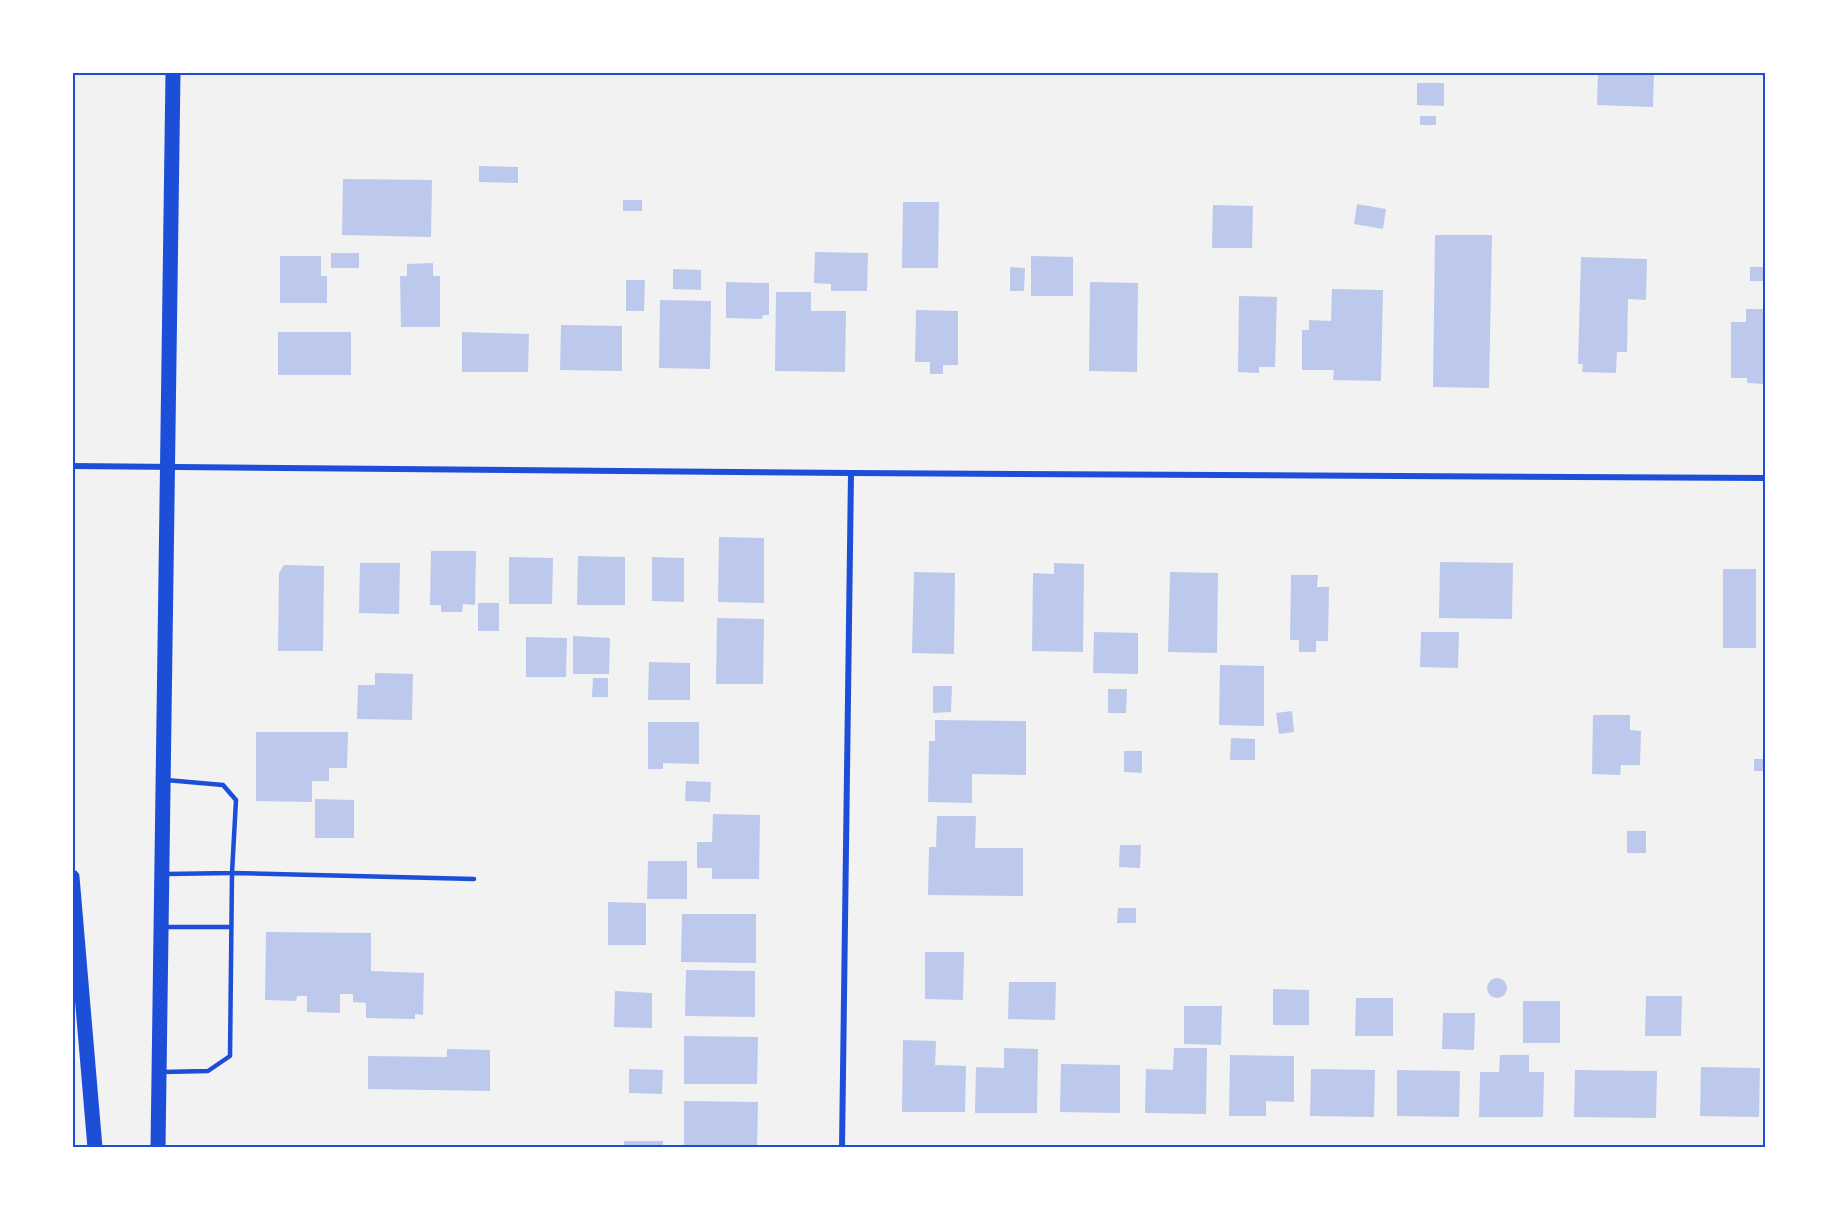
<svg xmlns="http://www.w3.org/2000/svg" width="1838" height="1220" font-family="Quicksand,sans-serif">
<rect width="100%" height="100%" fill="#f2f2f2"/>
<g fill="#bdc9ec">
<path d="M1598 72H1654L1653 107 1597 105Z"/>
<path d="M1417 83H1444V106L1417 105Z"/>
<rect x="1420" y="116" width="16" height="9"/>
<path d="M479 166 518 167V183L479 182Z"/>
<path d="M343 179 432 180 431 237 342 235Z"/>
<rect x="623" y="200" width="19" height="11"/>
<path d="M903 202H939L938 268H902Z"/>
<path d="M1357 204 1386 209 1383 229 1354 224Z"/>
<path d="M1213 205 1253 206 1252 248H1212Z"/>
<path d="M1435 235H1492L1489 388 1433 387Z"/>
<path d="M815 252 868 253 867 291H831V284L814 283Z"/>
<rect x="331" y="253" width="28" height="15"/>
<path d="M280 256H321V276H327V303H280Z"/>
<path d="M1031 256 1073 257V296H1031Z"/>
<path d="M1581 257 1647 259 1646 300 1628 299 1627 352H1617L1616 373 1582 372 1583 364H1578Z"/>
<path d="M433 263V276H440V327H401L400 276H407V264Z"/>
<path d="M1010 267 1025 268 1024 291H1010Z"/>
<rect x="1750" y="267" width="16" height="14"/>
<path d="M673 269 701 270V290L673 289Z"/>
<path d="M626 280H645L644 311H626Z"/>
<path d="M726 282 769 283V315H763L762 319 726 318Z"/>
<path d="M1090 282 1138 283 1137 372 1089 371Z"/>
<path d="M1332 289 1383 290 1381 381 1333 380 1334 370H1302V330H1309V320L1331 321Z"/>
<path d="M776 292H811V311H846L845 372 775 371Z"/>
<path d="M1239 296 1277 297 1275 367H1259V373L1238 372Z"/>
<path d="M660 300 711 301 710 369 659 368Z"/>
<path d="M1746 309H1766L1765 384 1747 383V378H1731V322H1746Z"/>
<path d="M916 310 958 311V365H943V374H930V362H915Z"/>
<path d="M561 325 622 326V371L560 370Z"/>
<rect x="278" y="332" width="73" height="43"/>
<path d="M462 332 529 334 528 372H462Z"/>
<path d="M719 537 764 538V603L718 602Z"/>
<path d="M431 551H476L475 605 463 604 462 612H441V605H430Z"/>
<path d="M578 556 625 557V605H577Z"/>
<path d="M509 557 553 558 552 604H509Z"/>
<path d="M652 557 684 558V602L652 601Z"/>
<path d="M1440 562 1513 563 1512 619 1439 618Z"/>
<path d="M360 563H400L399 614 359 613Z"/>
<path d="M1054 563 1084 564 1083 652 1032 651 1033 573 1054 574Z"/>
<path d="M284 565 324 566 323 651H278L279 573Z"/>
<rect x="1723" y="569" width="33" height="79"/>
<path d="M914 572 955 573 954 654 912 653Z"/>
<path d="M1170 572 1218 573 1217 653 1168 652Z"/>
<path d="M1291 575H1318L1317 587H1329L1328 641H1316V652H1299V640H1290Z"/>
<rect x="478" y="603" width="21" height="28"/>
<path d="M717 618 764 619 763 684H716Z"/>
<path d="M1094 632 1138 633V674L1093 673Z"/>
<path d="M1421 632H1459L1458 668 1420 667Z"/>
<path d="M573 636 610 638 609 674H573Z"/>
<path d="M526 637 567 638 566 677H526Z"/>
<path d="M649 662 690 663V700H648Z"/>
<path d="M1220 665 1264 666V726L1219 725Z"/>
<path d="M375 673 413 674 412 720 357 719 358 685H375Z"/>
<path d="M593 678H608V697H592Z"/>
<path d="M933 686H952L951 712 933 713Z"/>
<path d="M1108 689H1127L1126 713H1108Z"/>
<path d="M1292 711 1294 732 1279 734 1276 713Z"/>
<path d="M1593 715H1630V730L1641 731 1640 765H1621L1620 775 1592 774Z"/>
<path d="M935 720 1026 721V775L972 774V803L928 802 929 741H935Z"/>
<path d="M648 722H699V764L663 763V769H648Z"/>
<path d="M256 732H348L347 768H329V781H312V802L256 801Z"/>
<path d="M1231 738 1255 739V760H1230Z"/>
<path d="M1124 751H1142V773L1124 772Z"/>
<rect x="1754" y="759" width="12" height="12"/>
<path d="M686 781 711 782 710 802 685 801Z"/>
<path d="M315 799 354 800V838H315Z"/>
<path d="M713 814 760 815 759 879H712V868H697V842H712Z"/>
<path d="M937 816H976L975 848H1023V896L928 895 929 847H936Z"/>
<rect x="1627" y="831" width="19" height="22"/>
<path d="M1120 845H1141L1140 868 1119 867Z"/>
<path d="M648 861H687V899H647Z"/>
<path d="M608 902 646 903V945H608Z"/>
<path d="M1118 908H1136V923H1117Z"/>
<path d="M682 914H756V963L681 962Z"/>
<path d="M266 932 371 933V971L424 973 423 1015 415 1014V1019L366 1018V1003L353 1002V994H340V1013L307 1012V996H297L296 1001 265 1000Z"/>
<path d="M925 952H964L963 1000 925 999Z"/>
<path d="M686 970 755 971V1017L685 1016Z"/>
<circle cx="1497" cy="988" r="10"/>
<path d="M1009 982H1056L1055 1020 1008 1019Z"/>
<path d="M1273 989 1309 990V1025H1273Z"/>
<path d="M615 991 652 993V1028L614 1027Z"/>
<path d="M1646 996H1682L1681 1036H1645Z"/>
<path d="M1356 998H1393V1036H1355Z"/>
<rect x="1523" y="1001" width="37" height="42"/>
<path d="M1184 1006H1222L1221 1045 1184 1044Z"/>
<path d="M1443 1013H1475L1474 1050 1442 1049Z"/>
<path d="M684 1036 758 1037 757 1084H684Z"/>
<path d="M903 1040 936 1041 935 1065 966 1066 965 1112H902Z"/>
<path d="M1004 1048 1038 1049 1037 1113H975L976 1067 1004 1068Z"/>
<path d="M1174 1048H1207L1206 1114 1145 1113 1146 1069 1173 1070Z"/>
<path d="M447 1049 490 1050V1091L368 1089V1056L447 1057Z"/>
<path d="M1230 1055 1294 1056V1102L1266 1101V1116H1229Z"/>
<path d="M1500 1055H1529V1072H1544L1543 1117H1479L1480 1072H1499Z"/>
<path d="M1061 1064 1120 1065V1113L1060 1112Z"/>
<path d="M1701 1067 1760 1068 1759 1117 1700 1116Z"/>
<path d="M629 1069 663 1070 662 1094 629 1093Z"/>
<path d="M1311 1069 1375 1070 1374 1117 1310 1116Z"/>
<path d="M1397 1070 1460 1071 1459 1117 1397 1116Z"/>
<path d="M1575 1070 1657 1071 1656 1118 1574 1117Z"/>
<path d="M684 1101 758 1102 757 1148 684 1147Z"/>
<rect x="624" y="1141" width="39" height="7"/>
</g>
<g fill="none" stroke-linecap="round" stroke-linejoin="round">
<g stroke="#1d4ed8" stroke-width="4.5">
<path d="M166 874 232 873 236 800 223 785 166 780"/>
<path d="M164 927H231"/>
<path d="M162 1072 208 1071 230 1056 232 873 474 879"/>
</g>
<g stroke="#1d4ed8" stroke-width="6">
<path d="M72 466 851 473 1766 478"/>
<path d="M842 1148 851 473"/>
</g>
<g stroke="#1d4ed8" stroke-width="15">
<path d="M72 877 95 1148"/>
<path d="M158 1148 173 72"/>
</g>
</g>
<rect width="1838" height="1220" fill="none" stroke="#ffffff" stroke-width="147"/>
<rect x="74" y="74" width="1690" height="1072" fill="none" stroke="#1d4ed8" stroke-width="2"/>
</svg>
